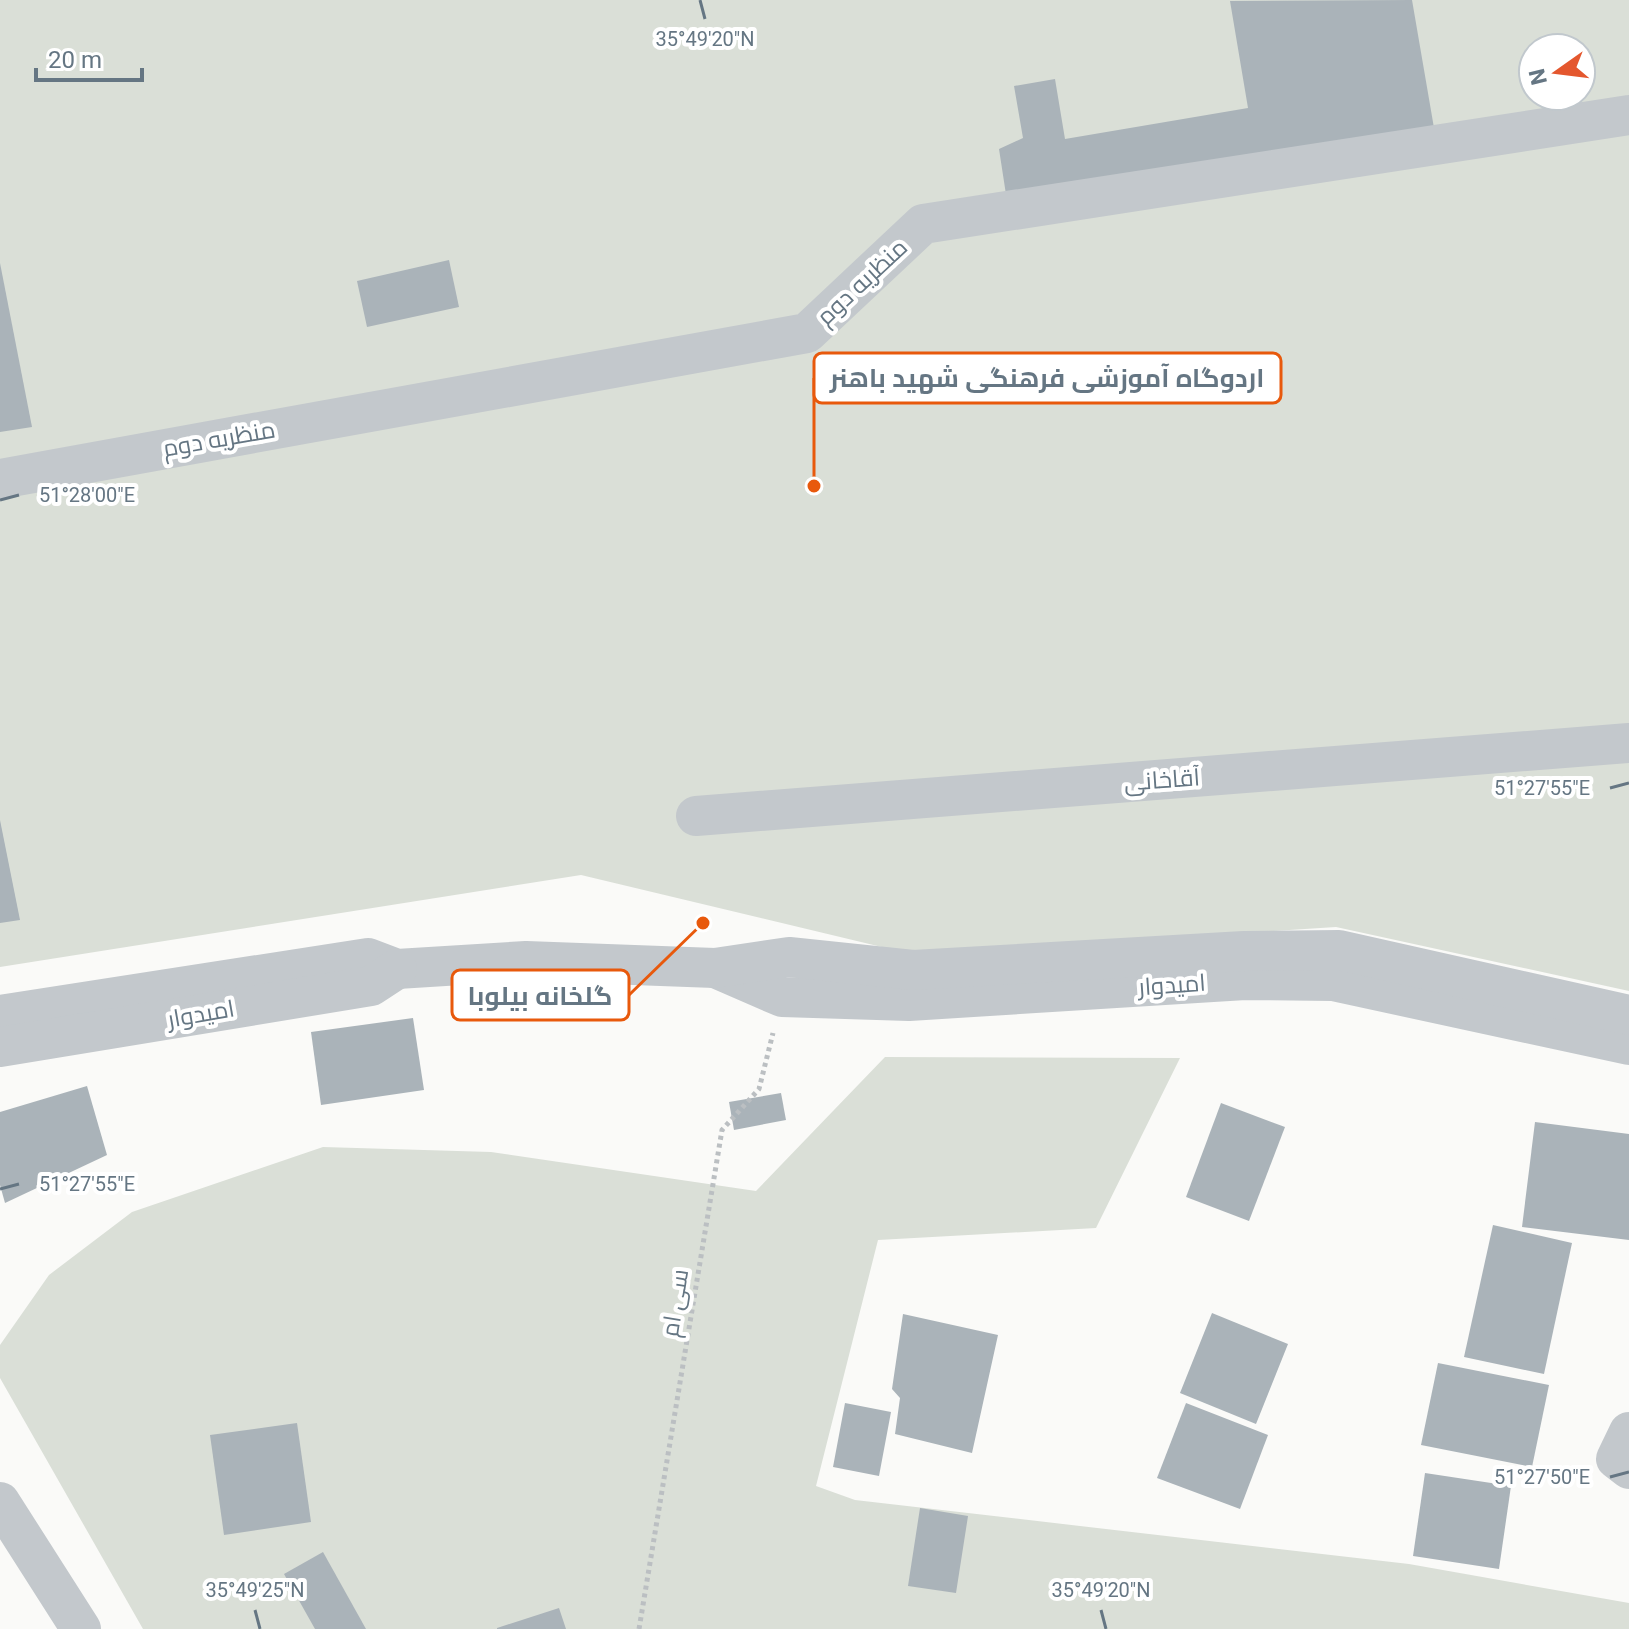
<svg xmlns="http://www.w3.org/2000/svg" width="1629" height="1629" font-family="Roboto,Cairo,sans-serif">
<rect width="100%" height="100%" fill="#fafaf8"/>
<g fill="#dadfd7" fill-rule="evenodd">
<path d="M0 0H1629V991L1336 927 911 954 581 875 0 967ZM1533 48H1581V96H1533Z"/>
<path d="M885 1057 1180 1058 1096 1228 878 1240 816 1486 855 1500 1409 1564 1629 1603V1629H143L0 1378V1345L49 1275 132 1212 323 1147 491 1152 756 1191Z"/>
</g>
<g fill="#aab3b9">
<path d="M1412 0 1434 128 1007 201 999 149 1023 138 1014 86 1055 79 1065 139 1248 108 1230 1Z"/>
<path d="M449 260 459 307 367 327 357 281Z"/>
<path d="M0 263 32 427 0 432Z"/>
<path d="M0 820 20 920 0 923Z"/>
<path d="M413 1018 424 1090 321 1105 311 1032Z"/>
<path d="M87 1086 107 1155 5 1203 0 1185V1112Z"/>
<path d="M781 1093 786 1120 734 1130 729 1102Z"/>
<path d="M1221 1103 1285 1127 1249 1221 1186 1197Z"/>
<path d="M1535 1122 1629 1134V1240L1522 1227Z"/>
<path d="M1493 1225 1572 1243 1544 1374 1464 1357Z"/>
<path d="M1212 1313 1288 1344 1256 1424 1180 1393Z"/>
<path d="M903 1314 998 1335 972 1453 895 1434 900 1398 892 1389Z"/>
<path d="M1438 1363 1549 1385 1532 1467 1421 1445Z"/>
<path d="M845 1403 891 1412 879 1476 833 1467Z"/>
<path d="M1186 1403 1268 1435 1240 1509 1157 1478Z"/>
<path d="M297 1423 311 1522 224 1535 210 1435Z"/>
<path d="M1425 1473 1511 1486 1499 1569 1413 1556Z"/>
<path d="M920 1508 968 1516 956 1593 908 1586Z"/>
<path d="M323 1552 366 1629H315L284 1574Z"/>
<path d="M559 1608 566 1629H497V1628Z"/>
</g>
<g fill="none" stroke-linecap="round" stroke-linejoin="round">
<path stroke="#bbbfc2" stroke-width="5" stroke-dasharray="4 4" stroke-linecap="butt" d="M639 1629 722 1130 759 1089 773 1033"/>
<g stroke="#c3c8cc" stroke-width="40">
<path d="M0 479 807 333 923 224 1629 115"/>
<path d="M696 816 1629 743"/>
<path d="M715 968 782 997 909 1001 1245 980 1333 981 1629 1045"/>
<path d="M0 1015 368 958 397 969 526 961 715 968 789 957 913 970 1244 951 1339 950 1629 1015"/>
<path d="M0 1047 371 986 397 969"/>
<path d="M1629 1432 1616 1459 1629 1469"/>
<path d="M0 1502 81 1629"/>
</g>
</g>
<path fill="none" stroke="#657683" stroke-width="3" d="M700 0 705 19M0 500 19 495M1610 788 1629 783M0 1189 19 1184M1610 1477 1629 1472M255 1610 260 1629M1101 1610 1106 1629"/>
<g text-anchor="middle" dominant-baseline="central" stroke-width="8" stroke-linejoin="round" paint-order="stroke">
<g font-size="24" fill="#657683" stroke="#fff">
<text transform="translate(862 282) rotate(-43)">منظریه دوم</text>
<text transform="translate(219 439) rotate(-10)">منظریه دوم</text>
<text transform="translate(1162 780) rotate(-4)">آقاخانی</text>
<text transform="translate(1172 985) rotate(-4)">امیدوار</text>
<text transform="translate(201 1014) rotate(-10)">امیدوار</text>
<text transform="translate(675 1303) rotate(-81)">سی ام</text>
</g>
</g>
<g font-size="20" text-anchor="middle" fill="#657683" stroke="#fff" stroke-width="8" stroke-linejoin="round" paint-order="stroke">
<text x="705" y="46">35°49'20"N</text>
<text x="87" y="502">51°28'00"E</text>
<text x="1542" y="795">51°27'55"E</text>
<text x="87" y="1191">51°27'55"E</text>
<text x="1542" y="1484">51°27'50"E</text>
<text x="255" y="1597">35°49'25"N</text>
<text x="1101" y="1597">35°49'20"N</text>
</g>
<path fill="none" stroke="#e8590c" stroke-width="3" d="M814 486L814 378M703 923L629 995"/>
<g fill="#e8590c" stroke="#fff" stroke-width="3">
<circle cx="814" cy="486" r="8"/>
<circle cx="703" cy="923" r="8"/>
</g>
<g fill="#fff" stroke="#e8590c" stroke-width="3">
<rect x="814" y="353" width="467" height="50" rx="8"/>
<rect x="452" y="970" width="177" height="50" rx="8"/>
</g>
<g font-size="26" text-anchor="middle" font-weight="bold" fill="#657683">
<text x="1047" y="387">اردوگاه آموزشی فرهنگی شهید باهنر</text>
<text x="540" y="1005">گلخانه بیلوبا</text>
</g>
<g transform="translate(1557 72) rotate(256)"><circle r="38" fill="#ffffff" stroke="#c1c8cd" stroke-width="2"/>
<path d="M0-6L14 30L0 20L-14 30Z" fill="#e4572e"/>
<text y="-12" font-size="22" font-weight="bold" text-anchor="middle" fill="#657683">N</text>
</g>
<path d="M36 68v12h106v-12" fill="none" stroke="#657683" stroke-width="4"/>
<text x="48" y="68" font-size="24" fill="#657683" stroke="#ffffff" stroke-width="6" paint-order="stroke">20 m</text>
</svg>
